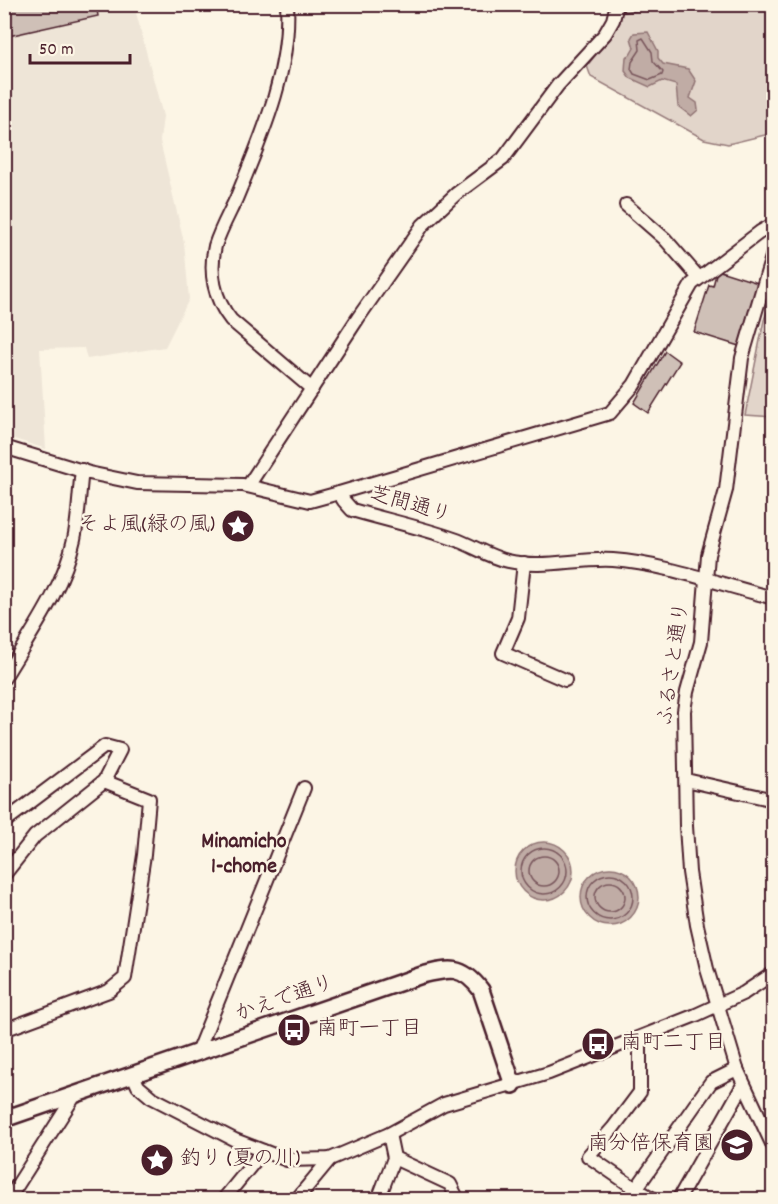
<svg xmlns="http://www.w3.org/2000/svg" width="778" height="1204" font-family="Dekko,'Klee One',sans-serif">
<rect width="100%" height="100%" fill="#fcf5e5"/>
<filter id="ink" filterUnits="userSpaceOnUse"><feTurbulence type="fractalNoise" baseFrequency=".0167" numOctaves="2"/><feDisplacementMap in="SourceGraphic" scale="12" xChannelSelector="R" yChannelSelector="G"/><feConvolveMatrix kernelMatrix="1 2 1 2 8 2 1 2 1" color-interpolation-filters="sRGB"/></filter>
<g filter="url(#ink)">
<path fill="#eee5d7" d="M5 5H134L163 116 160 141 184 242 189 299 165 347 87 359 84 348 40 349 46 449 5 436Z"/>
<g fill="#e2d5ca" stroke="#967a7a" stroke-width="1.5">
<path d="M623 5H773V133L728 144 704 139 591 77 587 66 620 22Z"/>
<path d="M773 296V417L745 415 764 320Z"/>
</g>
<g fill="#c0aca5" stroke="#917474" stroke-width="1.5">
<path d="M648 32 658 51V58L663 64 688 69 696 81 690 98 697 103 698 110 691 116 678 106 676 85 662 81 650 87 630 78 625 71 626 57 630 55 634 48 631 38 634 33Z"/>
<circle cx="544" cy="871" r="29"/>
<circle cx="610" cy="897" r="29"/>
</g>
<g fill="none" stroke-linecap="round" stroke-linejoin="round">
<g stroke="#79575c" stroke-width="1.5">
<path d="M643 38 652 52 653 61 663 72 662 75 650 80 634 74 631 69 632 62 640 50 639 40Z"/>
<circle cx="544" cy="871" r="23"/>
<circle cx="544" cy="871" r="15"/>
<circle cx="610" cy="897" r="23"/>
<circle cx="610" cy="897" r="15"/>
</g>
</g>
<g fill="#cfc0b7" stroke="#4a1f2b" stroke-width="1.5">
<path d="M4 4H96L98 16 4 37Z"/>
<path d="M624 4H672V6L624 12Z"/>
<path d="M717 270 758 283 739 346 694 332 709 285 713 286Z"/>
<path d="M665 351 680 362 648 413 634 403Z"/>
</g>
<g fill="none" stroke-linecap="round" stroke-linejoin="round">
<g stroke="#4a1f2b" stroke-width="16">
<g id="minor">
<path d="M287 4C291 72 261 138 236 199 229 214 220 230 215 246 209 272 214 299 231 320L312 389"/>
<path d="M626 205 665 239 699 278"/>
<path d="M774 250 742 358 726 490 708 555 701 642 687 692 684 711 686 826 689 872 697 925 707 969 737 1069 774 1148"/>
<path d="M4 447 89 473 137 483 243 485 310 501 339 493 610 413 634 385 692 284 760 232 774 224"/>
<path d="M248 486 358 318 423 225 456 194 503 159 558 85 605 34 613 20 617 4"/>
<path d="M339 493 344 501 352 510C386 520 420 527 454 539 472 545 489 557 508 561 543 569 578 558 613 560 666 564 722 585 774 598"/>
<path d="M524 563 518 618 503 653 565 680"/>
<path d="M4 678C30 634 63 590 74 539 79 516 79 493 82 470"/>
<path d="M686 780 774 800"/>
<path d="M4 822 105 746 120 750 104 781 35 836 4 875"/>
<path d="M4 1030 109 991 125 978 144 855 149 799 104 781"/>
<path d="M640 1038V1092L613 1128 588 1156 636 1189 655 1200"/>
<path d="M197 1053 304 788"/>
<path d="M133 1075 138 1086 151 1097 235 1140 287 1160 330 1159 389 1134 444 1104 549 1073 696 1015 744 993 774 973"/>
<path d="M394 1158 450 1184 458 1200"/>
<path d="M636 1189 711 1082 737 1069"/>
<path d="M8 1200 75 1095"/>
<path d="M223 1200 263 1151"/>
<path d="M296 1200 330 1159"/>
<path d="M378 1200 394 1158 389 1134"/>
<path d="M678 1200 743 1085"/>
</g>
</g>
<g stroke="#4a1f2b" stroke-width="20">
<path id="tertiary" d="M4 1119 422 975C450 968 462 965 481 990L513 1085"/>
</g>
<use href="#minor" stroke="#fcf5e5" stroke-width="12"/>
<use href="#tertiary" stroke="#fcf5e5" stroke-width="15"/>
</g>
</g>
<defs>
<g id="sight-disc" transform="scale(1.725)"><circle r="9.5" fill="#4a1f2b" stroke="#fcf5e5"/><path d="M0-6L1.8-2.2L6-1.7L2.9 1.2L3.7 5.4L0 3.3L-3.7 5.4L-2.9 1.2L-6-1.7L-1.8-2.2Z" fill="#fff"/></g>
<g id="bus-disc" transform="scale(1.725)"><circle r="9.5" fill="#4a1f2b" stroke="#fcf5e5"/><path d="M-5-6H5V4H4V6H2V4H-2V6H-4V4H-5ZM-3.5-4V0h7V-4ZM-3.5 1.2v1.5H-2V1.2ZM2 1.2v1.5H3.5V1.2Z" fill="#fff"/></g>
<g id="school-disc" transform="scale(1.725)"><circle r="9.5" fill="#4a1f2b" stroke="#fcf5e5"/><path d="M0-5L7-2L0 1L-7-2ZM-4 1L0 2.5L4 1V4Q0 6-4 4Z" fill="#fff"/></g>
</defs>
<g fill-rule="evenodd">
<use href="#sight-disc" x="238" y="526"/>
<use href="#bus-disc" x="294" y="1030"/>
<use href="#bus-disc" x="598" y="1044"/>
<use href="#school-disc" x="737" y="1145"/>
<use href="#sight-disc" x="157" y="1160"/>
</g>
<g text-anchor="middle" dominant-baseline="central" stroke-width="5" stroke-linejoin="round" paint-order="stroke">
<g font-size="21" fill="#4a1f2b" stroke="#fcf5e5">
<text transform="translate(410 506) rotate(16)">芝間通り</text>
<text transform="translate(675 664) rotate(-82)">ふるさと通り</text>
<text transform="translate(285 1000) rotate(-19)">かえで通り</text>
</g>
<g font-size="21" fill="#4a1f2b" stroke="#fcf5e5" text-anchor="start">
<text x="215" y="526" text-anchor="end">そよ風(緑の風)</text>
<text x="317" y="1030">南町一丁目</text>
<text x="621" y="1044">南町二丁目</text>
<text x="714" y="1145" text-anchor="end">南分倍保育園</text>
<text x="180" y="1160">釣り (夏の川)</text>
</g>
<g font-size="22" font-weight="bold" fill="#4a1f2b" stroke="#fcf5e5">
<text x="244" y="842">Minamicho<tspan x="244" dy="25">1-chome</tspan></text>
</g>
</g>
<rect width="778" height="1204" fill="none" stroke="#fcf5e5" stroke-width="24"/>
<rect x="12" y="12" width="754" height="1180" fill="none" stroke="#4a1f2b" stroke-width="2" filter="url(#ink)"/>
<path d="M30 54v9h100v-9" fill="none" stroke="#4a1f2b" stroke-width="3"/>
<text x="39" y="54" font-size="18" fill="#4a1f2b" stroke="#fcf5e5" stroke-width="4.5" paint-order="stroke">50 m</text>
</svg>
